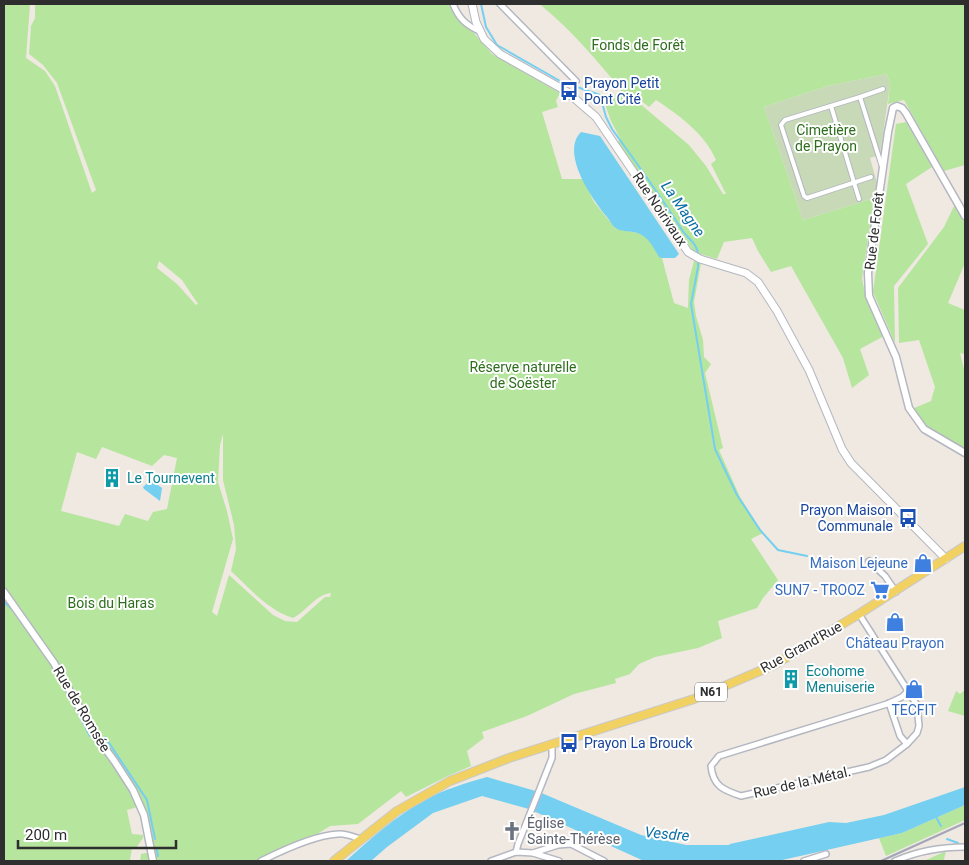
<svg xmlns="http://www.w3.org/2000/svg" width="969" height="865" font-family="Roboto,sans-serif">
<rect width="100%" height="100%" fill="#efe9e1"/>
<g fill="#b6e59e" fill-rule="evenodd">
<path d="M4 4H30L26 58 45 71 55 86 92 193 96 190 57 83 43 65 29 54 31 26 35 18V4H452L456 16 463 24 474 33 492 54 560 93 556 101 558 107 542 112 562 179H583L594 202 616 229 638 233 647 237 662 258 674 303 688 308 689 280 694 261 701 263 694 302 696 316 703 340 704 357 711 364 705 373 723 448 719 450 740 497 763 533 751 539 778 580 763 598 757 608 718 621 722 638 698 648 655 657 639 664 630 674 615 679 616 683 574 694 527 716 482 732 484 738 467 751 471 766 448 776 406 797 401 791 358 824 330 826 308 840 262 861H140L141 854 154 851 144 805 127 810 132 834 143 835V838L136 848H132L130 860 125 861H4ZM159 261 182 280 198 304 196 305 177 284 157 268ZM223 434V480L234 525 236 549 231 571C250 589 267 609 293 618 308 610 315 595 331 593L330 597H325L297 622 285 621 273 615 229 575 217 616 212 612 233 539 227 511 218 482 220 445ZM102 447 152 466 164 455 177 458 167 509 153 512 148 521 125 514 119 526 61 511 77 452 96 459Z"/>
<path d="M540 4H965V165L944 171 904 100 888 104 890 85 887 74 828 86 764 107 803 220 874 198 862 279 867 302 884 336 860 349 869 375 852 388 843 358 791 266 771 272 758 251 752 238 724 242 717 259 694 252 617 142 621 140 611 121 605 104 621 90C597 60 573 32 543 7ZM634 95 649 107 656 100C679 115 705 134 716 160L711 164 726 194H723L706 166 689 145 633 98Z"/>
<path d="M906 122 932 167 906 184 928 244 894 286 895 343 873 292 896 124Z"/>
<path d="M955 204 965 221V263L948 303 965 310V359L964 354 960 353 964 369 965 368V450L927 427 912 409 931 401 935 387 919 340 899 343 898 288 944 227Z"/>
<path d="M965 690V716L948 711 956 691 960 694Z"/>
<path d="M965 805V820L886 856 879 838 902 833Z"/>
<path d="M946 851 944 859 945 861H924Z"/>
</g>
<path fill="#c8d9b8" d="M887 74 890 85 880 155 870 158 877 183 874 198 803 220 764 107 828 86Z"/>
<g fill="#75cff0">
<path d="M581 132 600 136 679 254 675 258H662L659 257C652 245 647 234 633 232 628 231 621 231 617 229 613 227 610 221 607 217 592 199 560 153 581 132Z"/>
<path d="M151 480 162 488 160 501 144 489 143 487Z"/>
<path d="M487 777 539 792 641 835 686 845H729L730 844 829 822 846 823 884 815 965 787V805L902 833 778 861H644L529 809 482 796 433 813 387 847 371 861H346C370 839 396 816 425 800 445 789 466 783 487 777Z"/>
</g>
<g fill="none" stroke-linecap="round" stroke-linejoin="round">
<g stroke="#75cff0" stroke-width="2">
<path d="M481 4 486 27 497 45 560 81 600 95 606 117 612 129C636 162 660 195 682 230 688 239 698 244 698 255"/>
<path d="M698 260V267L691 304 715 449 737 495 760 530 778 550 807 556"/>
<path d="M4 602 13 610 35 641"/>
<path d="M68 694 90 736"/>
<path d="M105 737 147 800 155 839"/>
<path d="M936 817 941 826"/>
<path d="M947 839 958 843"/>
<path d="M157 850 158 856"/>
</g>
<g stroke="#b4b7c1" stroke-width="6">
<g id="pedestrian">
<path d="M860 97 882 167"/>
<path d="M831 106 859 199"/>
<path d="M871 177 807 198 804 196 781 125 785 120 860 97 883 89"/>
</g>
</g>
<g stroke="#b4b7c1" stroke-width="8">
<g id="minor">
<path d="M453 4C459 19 466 25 481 32"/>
<path d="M500 4 576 81"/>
<path d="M869 561 885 576 896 592"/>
<path d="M859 614 917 705 919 726 917 733 907 744 886 760 869 767 741 796C723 790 713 786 711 766L719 756 887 704 902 697 907 692"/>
<path d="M889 703 900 736 907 744"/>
<path d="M516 852 518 844 552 758V745"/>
<path d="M533 853 558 845 571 844 604 861"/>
<path d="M261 861C281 851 316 835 338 834 345 833 354 837 360 839"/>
<path d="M491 861 516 852 533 853 559 861"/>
<path d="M804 861 826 854"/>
<path d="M895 861C918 851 940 847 965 847"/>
</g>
</g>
<g stroke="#b4b7c1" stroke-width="9">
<g id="tertiary">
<path d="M965 216 906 113 902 108 897 106 893 108 888 132 868 273 869 296 896 357 909 408 924 429 965 453"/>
<path d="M4 592 54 663 93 732 115 762 133 790 144 815 153 861"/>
</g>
</g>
<g stroke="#b4b7c1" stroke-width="9">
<path id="secondary" d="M472 4 476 22 484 39 500 54 566 91 596 117 688 252 700 259 746 273 758 282 777 311 809 370 842 449 851 463 946 559"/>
</g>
<g stroke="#c9c9c9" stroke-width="10">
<path id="primary" d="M334 861 397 811 450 781 509 758 694 699 774 665 859 614 965 546"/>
</g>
<use href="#pedestrian" stroke="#fff" stroke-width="4"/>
<use href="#minor" stroke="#fff" stroke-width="5"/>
<use href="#tertiary" stroke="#fff" stroke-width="6"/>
<use href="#secondary" stroke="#fff" stroke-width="7"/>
<use href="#primary" stroke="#f2d163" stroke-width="8"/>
<path stroke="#a3a6b8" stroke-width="2" d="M881 861 965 823"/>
</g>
<defs>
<g id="bus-bare" transform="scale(1.5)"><path d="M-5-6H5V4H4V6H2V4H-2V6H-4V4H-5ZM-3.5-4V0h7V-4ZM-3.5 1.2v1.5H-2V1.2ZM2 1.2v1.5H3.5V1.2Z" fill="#1a4fb4" stroke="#fff" stroke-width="2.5" paint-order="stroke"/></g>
<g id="building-bare" transform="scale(1.5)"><path d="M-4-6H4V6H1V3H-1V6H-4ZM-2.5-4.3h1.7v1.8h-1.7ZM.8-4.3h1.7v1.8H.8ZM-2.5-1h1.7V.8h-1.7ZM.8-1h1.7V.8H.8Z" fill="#0f9aa8" stroke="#fff" stroke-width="2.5" paint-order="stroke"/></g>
<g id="shop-bare" transform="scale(1.5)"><path d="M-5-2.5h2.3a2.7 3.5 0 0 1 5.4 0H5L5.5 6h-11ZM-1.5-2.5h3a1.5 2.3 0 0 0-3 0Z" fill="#3f7fe0" stroke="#fff" stroke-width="2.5" paint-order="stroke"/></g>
<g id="supermarket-bare" transform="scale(1.5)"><path d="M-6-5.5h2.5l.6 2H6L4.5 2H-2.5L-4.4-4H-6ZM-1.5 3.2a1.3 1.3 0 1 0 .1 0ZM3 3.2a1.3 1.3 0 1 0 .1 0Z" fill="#3f7fe0" stroke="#fff" stroke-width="2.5" paint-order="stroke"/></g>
<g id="church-bare" transform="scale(1.5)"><path d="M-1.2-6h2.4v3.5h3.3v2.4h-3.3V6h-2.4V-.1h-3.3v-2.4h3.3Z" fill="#6b7280" stroke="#fff" stroke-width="2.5" paint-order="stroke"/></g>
</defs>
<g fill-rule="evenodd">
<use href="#bus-bare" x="569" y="91"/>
<use href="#building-bare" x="112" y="478"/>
<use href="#bus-bare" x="908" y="518"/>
<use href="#shop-bare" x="923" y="563"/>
<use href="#supermarket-bare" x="880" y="590"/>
<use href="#shop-bare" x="895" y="622"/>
<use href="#building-bare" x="791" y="679"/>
<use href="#shop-bare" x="914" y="689"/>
<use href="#bus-bare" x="569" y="743"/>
<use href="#church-bare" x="512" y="831"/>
</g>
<g text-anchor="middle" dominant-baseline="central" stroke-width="4" stroke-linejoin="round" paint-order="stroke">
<rect fill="#fff" stroke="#6d6d6d" stroke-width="1" x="695" y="682.5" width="32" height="19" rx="4"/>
<g font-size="12" font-weight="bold" fill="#2e2e2e">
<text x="711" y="692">N61</text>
</g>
<g font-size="14" fill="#2c6e1b" stroke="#fff">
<text x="638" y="45">Fonds de Forêt</text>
<text x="826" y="130">Cimetière<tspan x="826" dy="16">de Prayon</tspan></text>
<text x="523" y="367">Réserve naturelle<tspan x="523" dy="16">de Soëster</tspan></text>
<text x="111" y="603">Bois du Haras</text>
</g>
<g font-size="14" fill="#164399" stroke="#fff" text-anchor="start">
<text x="584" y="83">Prayon Petit<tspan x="584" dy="16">Pont Cité</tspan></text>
<text x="893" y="510" text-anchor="end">Prayon Maison<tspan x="893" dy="16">Communale</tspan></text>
<text x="584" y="743">Prayon La Brouck</text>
</g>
<g font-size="14" fill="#2e2e2e" stroke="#fff">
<text transform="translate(660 209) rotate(56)">Rue Noirivaux</text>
<text transform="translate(874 231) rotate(-83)">Rue de Forêt</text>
<text transform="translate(801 647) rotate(-29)">Rue Grand'Rue</text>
<text transform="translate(82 709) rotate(59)">Rue de Romsée</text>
<text transform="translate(802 782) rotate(-13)">Rue de la Métal.</text>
</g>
<g font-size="14" fill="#0d838f" stroke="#fff" text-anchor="start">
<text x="127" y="478">Le Tournevent</text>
<text x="806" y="671">Ecohome<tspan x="806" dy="16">Menuiserie</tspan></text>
</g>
<g font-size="14" fill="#366cbe" stroke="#fff" text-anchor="end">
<text x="908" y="563">Maison Lejeune</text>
<text x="865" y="590">SUN7 - TROOZ</text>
<text x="895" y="643" text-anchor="middle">Château Prayon</text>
<text x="914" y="710" text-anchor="middle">TECFIT</text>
</g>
<g font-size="14" fill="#5b616d" stroke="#fff" text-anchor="start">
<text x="527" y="823">Église<tspan x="527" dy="16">Sainte-Thérèse</tspan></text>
</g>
<g font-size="15" font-style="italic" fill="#0d6fa3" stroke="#fff">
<text transform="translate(683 209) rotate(55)">La Magne</text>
<text transform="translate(667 834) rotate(5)">Vesdre</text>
</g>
</g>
<rect width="969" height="865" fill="none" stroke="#2e2e2e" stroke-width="10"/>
<path d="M18 840v8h158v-8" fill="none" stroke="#2e2e2e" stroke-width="2.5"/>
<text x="25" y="840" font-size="15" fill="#2e2e2e" stroke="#ffffff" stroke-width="4" paint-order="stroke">200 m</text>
</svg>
